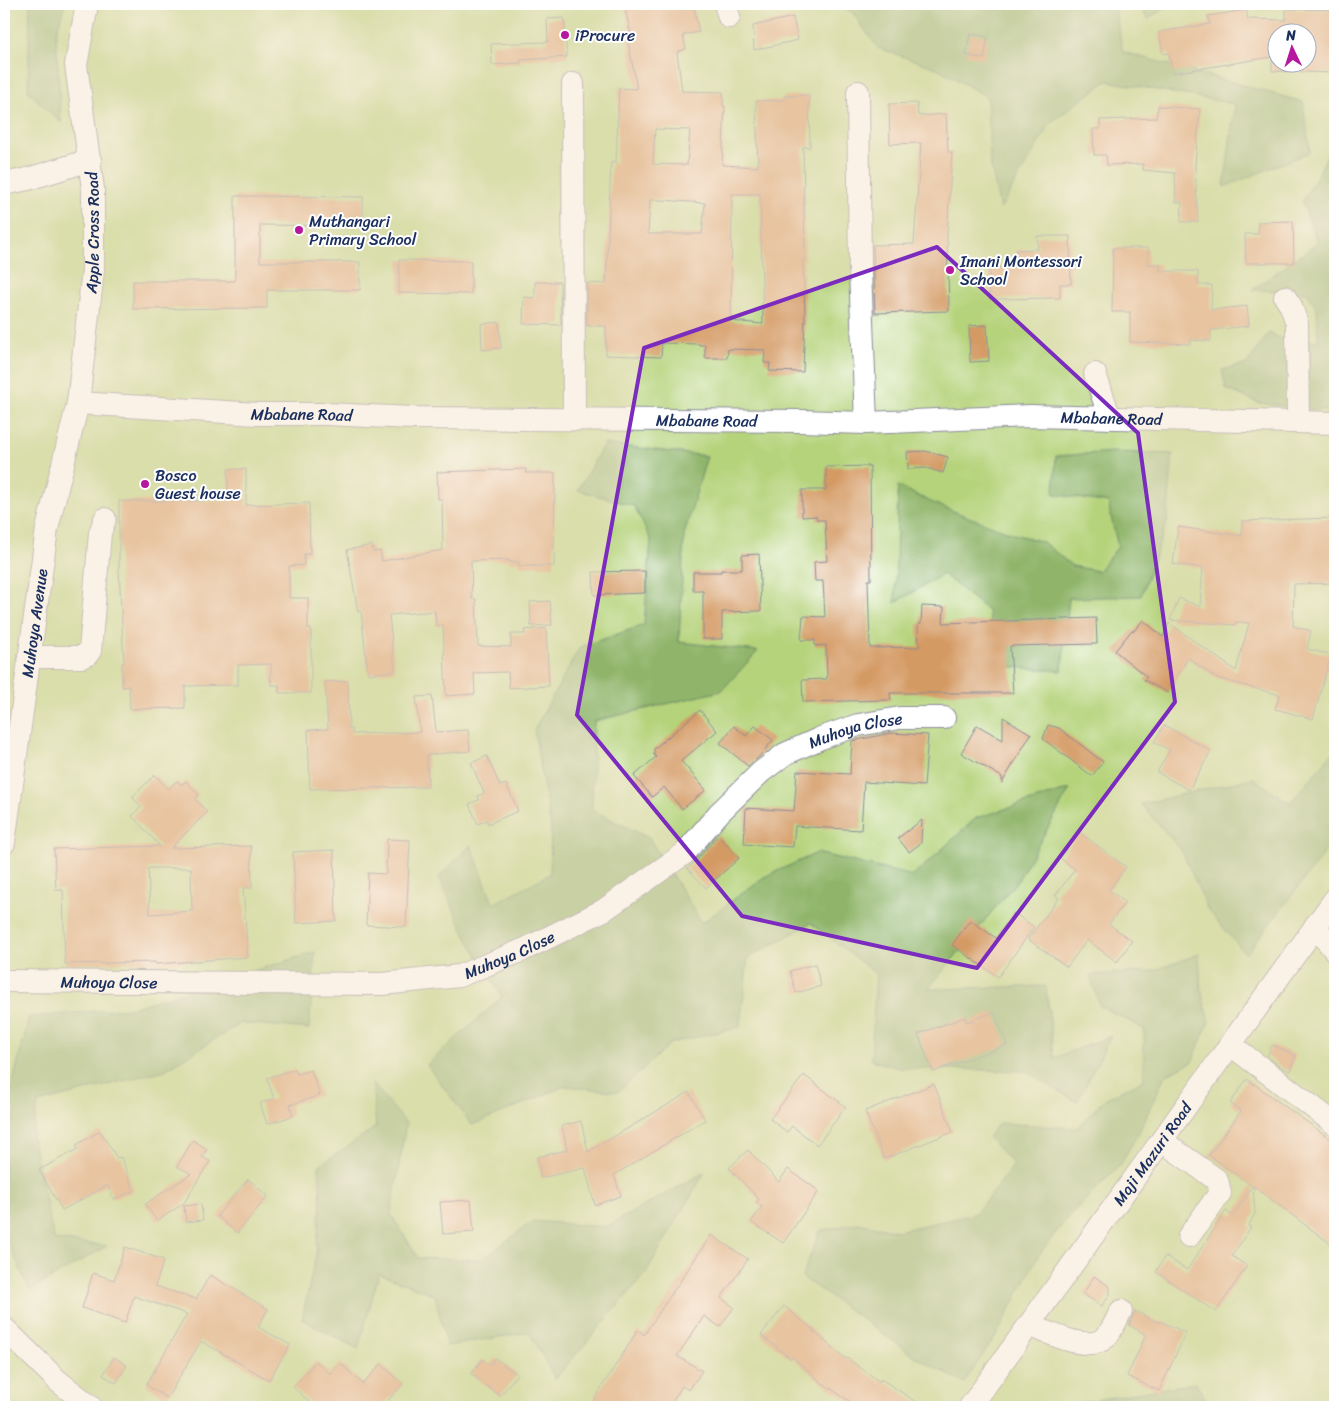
<svg xmlns="http://www.w3.org/2000/svg" width="1339" height="1411" font-family="Sriracha,sans-serif">
<rect width="100%" height="100%" fill="#fff"/>
<filter id="ink" filterUnits="userSpaceOnUse"><feTurbulence type="fractalNoise" baseFrequency=".02" numOctaves="2"/><feDisplacementMap in="SourceGraphic" scale="10" xChannelSelector="R" yChannelSelector="G"/><feConvolveMatrix kernelMatrix="1 2 1 2 8 2 1 2 1" color-interpolation-filters="sRGB"/></filter>
<filter id="wash" filterUnits="userSpaceOnUse"><feTurbulence type="fractalNoise" baseFrequency=".0096" numOctaves="4" result="noise"/><feDisplacementMap in="SourceGraphic" scale="20" xChannelSelector="R" yChannelSelector="G"/><feGaussianBlur stdDeviation="1.12" result="paint"/><feColorMatrix in="noise" values="0 0 0 0 0 0 0 0 0 0 0 0 0 0 0 0 0 1.4 0 .05"/><feComposite in="paint" operator="in"/></filter>
<g filter="url(#wash)">
<rect width="100%" height="100%" fill="#f8e8d4"/>
<path fill="#b5d37a" stroke="#68816c" fill-rule="evenodd" d="M4 4H1335V1407H4ZM1276 32H1306V62H1276Z"/>
<g fill="#90b56a" stroke="#567264">
<path d="M30 4H65L56 33 61 123 28 91Z"/>
<path d="M817 4H1114L1123 52 1303 102 1310 152 1224 187 1235 104 1107 81 1051 122 1000 209 990 161 987 97 937 68 878 48 851 11Z"/>
<path d="M1138 4H1171L1148 19Z"/>
<path d="M1335 138V270L1332 289 1335 292V412L1259 403 1226 389 1222 370 1247 364 1269 333 1287 341H1318L1317 310 1307 292 1252 290 1318 243 1302 202 1320 171Z"/>
<path d="M604 444 707 456 684 535 679 642 758 651 721 691 594 721 592 810 649 838 702 923 764 877 817 853 913 876 976 818 1070 789 1018 880 928 989 1046 986 1054 1058 1111 1036 1077 1102 1026 1071 899 1068 871 1060 876 974 811 923 748 958 740 1027 671 1043 618 1092 565 1086 472 1125 427 1065 502 997 466 936 439 877 471 845 493 904 550 874 551 828 534 730 580 647 644 625 651 540 634 506 578 490Z"/>
<path d="M1114 452 1173 454 1167 522 1141 596 1069 598 1062 671 1000 666 988 611 943 574 895 603 898 486 933 503 971 518 1014 534 1043 542 1072 566 1098 571 1118 547 1108 503 1054 494 1056 456Z"/>
<path d="M1335 750V835L1323 855 1246 954 1208 910 1182 851 1141 804 1253 778 1290 803Z"/>
<path d="M315 952 309 1029 241 1023 165 1070 38 1103 32 1136 54 1240 107 1246 30 1290 4 1234V1119L29 1017 131 1008Z"/>
<path d="M1199 954 1201 990 1209 1021 1192 1062 1165 1075 1140 1130 1120 1165 1067 1218 1038 1256 997 1334 964 1383 919 1359 802 1277 820 1231 858 1223 898 1231 975 1214 1014 1165 988 1137 999 1123 1077 1128 1106 1098 1144 1080V1029L1100 1006 1090 975 1153 971Z"/>
<path d="M372 1083 406 1123 391 1214 418 1258 482 1260 533 1221 606 1227 705 1172 645 1274 555 1379 529 1332 447 1346 435 1295 379 1274 358 1349 302 1319 316 1255 321 1202 319 1166 376 1127Z"/>
<path d="M1196 1383 1210 1407H1066L1064 1405Z"/>
</g>
<g id="blocks">
<g fill="#d49a64" fill-rule="evenodd">
<path d="M624 4H693L699 32 683 35 686 49 677 52 682 91 723 92V106H725L722 165 758 167 756 101 784 100V96L809 95 810 147H803L805 259H803L805 317 803 372 769 371 770 363H764L765 350 728 349 727 358H705V345H699V344L662 343 661 357 606 355V326H587V283L606 284 611 162 616 163 619 88 637 89 627 36 631 35ZM655 129 690 130 687 165 653 164ZM732 194H760L763 324 731 321ZM650 200H661L705 203 702 234H648Z"/>
<path d="M1286 9 1335 10V73L1272 71V57L1172 73 1169 53 1163 54 1159 32 1210 24 1208 16 1246 10 1248 19 1286 20ZM1276 32H1306V62H1276Z"/>
<path d="M793 17 798 40 754 50 753 26Z"/>
<path d="M564 18 567 57 521 60V63L492 65 491 44 548 42 547 19Z"/>
<path d="M970 34 988 37 984 59 966 55Z"/>
<path d="M917 103 918 116 946 114 948 152H952L947 233 949 311 875 313 873 245 914 244 921 143 890 144 889 104Z"/>
<path d="M1158 106 1200 109 1195 165 1198 222H1181L1182 202H1176L1175 173 1143 170V164L1107 165 1106 155H1094L1093 129H1100V120L1156 118Z"/>
<path d="M235 196 363 197V226L260 225V262H360V290H267V308L133 309V281H235Z"/>
<path d="M1293 221 1294 263H1246L1245 234H1258V222Z"/>
<path d="M1037 236H1070L1071 284H1060V298L990 299 989 268 1017 267 1016 250 1038 249Z"/>
<path d="M1113 248H1148V264H1160V271H1198V285H1212L1211 310 1247 306 1249 326 1211 330V341L1191 340V344L1130 342V312H1112Z"/>
<path d="M399 260 471 261V294L399 293Z"/>
<path d="M535 282H560L561 325 523 324 524 297 535 298Z"/>
<path d="M499 322 501 348 482 350 481 324Z"/>
<path d="M987 325 989 361 970 362 969 326Z"/>
<path d="M925 451 948 457 943 473 926 468 908 469 907 452Z"/>
<path d="M870 466 871 580H868L870 648 919 647 918 624H921L922 606 944 607 943 623 1096 618 1097 644 1010 646 1013 693H890L891 700 803 702 802 680 827 679 826 645 815 646V640H801L803 616 825 617 823 581H815L814 562 827 561 825 520H817L816 516 802 517V490H826V467Z"/>
<path d="M228 469H246V505L309 503 310 554H304V565L289 566V598H308V629H311V693H279V685H271V664L238 665V685L185 686V708L130 709 129 686 122 687V663H124L119 570V501H228Z"/>
<path d="M526 469V473H555L554 566H519V562H509V560L471 561 472 599H476L478 646 511 647V634H525L524 630 546 628 549 686 509 688 508 672 474 673 475 694 446 696 443 625 436 626 435 611 389 615 395 671 368 674 361 611 358 612 347 550 372 545 373 552 380 551 382 561 443 550 442 499H438L437 472Z"/>
<path d="M1335 518V583L1294 584 1293 626 1311 631 1307 649 1331 655 1313 719 1275 709 1280 695 1216 678 1188 658 1168 693 1144 680 1147 677 1115 651 1132 630 1134 631 1143 620 1163 637 1169 623 1236 671 1249 623 1236 622 1235 625 1170 620 1179 598 1200 607 1203 568 1173 564 1178 527 1242 536V521Z"/>
<path d="M759 554 761 611 722 612V639H703V591H693V572H721V570H742V555Z"/>
<path d="M645 571V593L594 595 593 572Z"/>
<path d="M550 601 552 625 531 626 530 602Z"/>
<path d="M348 681 349 729H352V734L420 732 416 697 432 696 436 732 468 730 470 751 427 755 428 787 310 789 308 730 328 729 325 682Z"/>
<path d="M700 710 717 731 681 761 706 790 682 809 664 787 652 797 634 776 656 757 654 755V749Z"/>
<path d="M1003 717 1031 734 1002 783V777L961 753 977 725 1003 740Z"/>
<path d="M1048 725 1059 728 1103 762 1092 776 1043 739Z"/>
<path d="M1164 725 1211 751 1189 790 1157 772 1170 750 1154 742Z"/>
<path d="M734 726 746 736 755 726 773 740 759 757 748 766 720 743Z"/>
<path d="M891 733 928 735 924 786 864 782 861 830 795 826 793 847 744 844 746 808 794 811 797 771 850 774 852 741Z"/>
<path d="M487 756 500 786 506 784 518 811 488 824 487 820 478 824 469 804 479 800 478 796 484 793 471 763Z"/>
<path d="M155 775 168 789 177 781 181 785 186 781 199 795 195 799 207 812 171 848 251 846 252 888H243L248 957 156 964 155 962 65 964 63 890H56L54 849 160 846 132 816 141 807 132 797ZM148 868H191L192 911 150 914Z"/>
<path d="M922 820 921 843 909 852 898 838Z"/>
<path d="M1079 832 1126 867 1109 890 1125 902 1109 924 1132 941 1117 962 1087 940 1067 967 1028 939 1059 898 1055 896 1075 869 1060 858Z"/>
<path d="M718 835 739 858 706 888 687 868 695 862Z"/>
<path d="M387 839 410 840 406 927 366 925 368 873 386 874Z"/>
<path d="M334 850 336 921 296 923 293 852Z"/>
<path d="M1014 913 1034 927 998 977 952 945 970 920 996 938Z"/>
<path d="M815 964 821 986 796 993 790 971Z"/>
<path d="M994 1012 1007 1045 933 1072 918 1034 965 1017 967 1022Z"/>
<path d="M1272 1045 1296 1055 1290 1071 1283 1068 1267 1056Z"/>
<path d="M295 1069 297 1074 311 1070 320 1095 290 1105 293 1116 267 1124 260 1103 274 1099 267 1078Z"/>
<path d="M804 1075 846 1107 817 1145 792 1126 787 1132 770 1119Z"/>
<path d="M1247 1079 1335 1142V1247L1253 1186 1255 1214 1248 1226 1251 1227 1232 1256 1247 1266 1216 1312 1156 1272 1165 1256 1187 1270 1226 1211 1233 1216 1252 1186 1209 1155 1241 1111 1230 1103Z"/>
<path d="M934 1084 953 1132 884 1159 865 1111Z"/>
<path d="M689 1092 705 1120 614 1175 621 1196 595 1205 585 1168 541 1178 537 1157 567 1150 562 1126 581 1121 588 1152Z"/>
<path d="M100 1131 117 1158 121 1157 134 1191 113 1199 108 1185 62 1210 39 1170 78 1149 76 1145Z"/>
<path d="M193 1140 207 1149 202 1157 210 1161 184 1203 157 1221 145 1204 191 1174 177 1166Z"/>
<path d="M748 1150 779 1182 788 1169 819 1191 783 1243 751 1222 762 1207 756 1203 759 1199 729 1168Z"/>
<path d="M248 1179 268 1196 237 1233 217 1216Z"/>
<path d="M471 1200 474 1232 443 1234 440 1202Z"/>
<path d="M201 1204 203 1220 186 1222 184 1206Z"/>
<path d="M711 1235 748 1259 721 1298 734 1307 720 1327 704 1316 677 1356 702 1371 689 1390 682 1386 669 1407H589L638 1330 644 1335Z"/>
<path d="M125 1247 164 1260 155 1286 196 1299 210 1275 268 1309 258 1327 290 1345 269 1380 201 1341 167 1398 146 1385 187 1314 134 1296 125 1323 82 1308 93 1273 114 1280Z"/>
<path d="M1094 1276 1110 1287V1294L1102 1306 1083 1294Z"/>
<path d="M784 1306 814 1330 813 1331 846 1359 847 1358 880 1382 881 1379 924 1407H858L821 1382 792 1357 791 1359 761 1335Z"/>
<path d="M1135 1311 1159 1323 1160 1321 1186 1333 1159 1391 1127 1376 1146 1335 1129 1325Z"/>
<path d="M114 1357 127 1365 116 1383 103 1375Z"/>
<path d="M495 1358 517 1374 500 1396 471 1374 482 1359 490 1365Z"/>
<path d="M316 1361 330 1374 340 1363 363 1384 381 1364 403 1384 382 1407H315L293 1387Z"/>
</g>
</g>
</g>
<g filter="url(#ink)">
<use href="#blocks" fill-opacity="0" stroke="#8a8c99" stroke-width="1"/>
<g fill="none" stroke-linecap="round" stroke-linejoin="round">
<g stroke="#8a8c99" stroke-width="24">
<g id="minor">
<path d="M725 4 729 17"/>
<path d="M573 84 574 419"/>
<path d="M858 92 860 270 866 423"/>
<path d="M4 184 28 179 90 160"/>
<path d="M1285 297 1291 306 1297 324 1298 422"/>
<path d="M1095 374 1110 418"/>
<path id="s1" d="M78 403 258 414H326L412 418 801 421 866 423 1030 416 1335 423"/>
<path d="M29 657H82L87 655 90 651 100 533 105 519"/>
<path id="s2" d="M4 843 47 529 78 403 93 270V189L76 65 87 4"/>
<path d="M1315 926 1335 951"/>
<path id="s3" d="M4 981 382 984 459 976 523 950 604 910 685 853 719 813 761 772 785 754 821 738 858 725 900 718H944"/>
<path d="M1231 1045 1335 1124"/>
<path d="M1162 1141 1217 1180 1220 1193 1189 1236"/>
<path d="M1029 1325C1047 1332 1088 1353 1105 1338 1112 1331 1116 1320 1121 1311"/>
<path d="M4 1328 58 1381 91 1407"/>
<path id="s4" d="M970 1407 1335 899"/>
</g>
</g>
<use href="#minor" stroke="#fff" stroke-width="22"/>
</g>
</g>
<path d="M0 0H1339V1411H0ZM937 247 1138 433 1175 702 977 968 742 916 577 715 644 348Z" fill="#f8e8d4" fill-opacity=".55" fill-rule="evenodd"/>
<path fill="none" stroke="#7b2cbf" stroke-width="4" stroke-linejoin="round" d="M937 247 1138 433 1175 702 977 968 742 916 577 715 644 348Z"/>
<g fill="#b5179e" stroke="#fff" stroke-width="2">
<circle cx="565" cy="35" r="5"/>
<circle cx="299" cy="230" r="5"/>
<circle cx="950" cy="270" r="5"/>
<circle cx="145" cy="484" r="5"/>
</g>
<g text-anchor="middle" dominant-baseline="central" stroke-width="4" stroke-linejoin="round" paint-order="stroke">
<g font-size="16" fill="#1b2f5e" stroke="#fff" text-anchor="start">
<text x="575" y="35">iProcure</text>
<text x="309" y="221">Muthangari<tspan x="309" dy="18">Primary School</tspan></text>
<text x="960" y="261">Imani Montessori<tspan x="960" dy="18">School</tspan></text>
<text x="155" y="475">Bosco<tspan x="155" dy="18">Guest house</tspan></text>
</g>
<g font-size="16" fill="#1b2f5e" stroke="#fff">
<text stroke="none"><textPath href="#s2" startOffset="618">Apple Cross Road</textPath></text>
<text stroke="none"><textPath href="#s1" startOffset="224">Mbabane Road</textPath></text>
<text stroke="none"><textPath href="#s1" startOffset="1034">Mbabane Road</textPath></text>
<text stroke="none"><textPath href="#s1" startOffset="629">Mbabane Road</textPath></text>
<text stroke="none"><textPath href="#s2" startOffset="222">Muhoya Avenue</textPath></text>
<text stroke="none"><textPath href="#s3" startOffset="930">Muhoya Close</textPath></text>
<text stroke="none"><textPath href="#s3" startOffset="510">Muhoya Close</textPath></text>
<text stroke="none"><textPath href="#s3" startOffset="105">Muhoya Close</textPath></text>
<text stroke="none"><textPath href="#s4" startOffset="312">Maji Mazuri Road</textPath></text>
</g>
</g>
<rect width="1339" height="1411" fill="none" stroke="#fff" stroke-width="20"/>
<g transform="translate(1292 48) rotate(356)"><circle r="24" fill="#ffffff" stroke="#a4acbf"/>
<path d="M0-4L9 19L0 12L-9 19Z" fill="#b5179e"/>
<text y="-8" font-size="14" font-weight="bold" text-anchor="middle" fill="#1b2f5e">N</text>
</g>
</svg>
